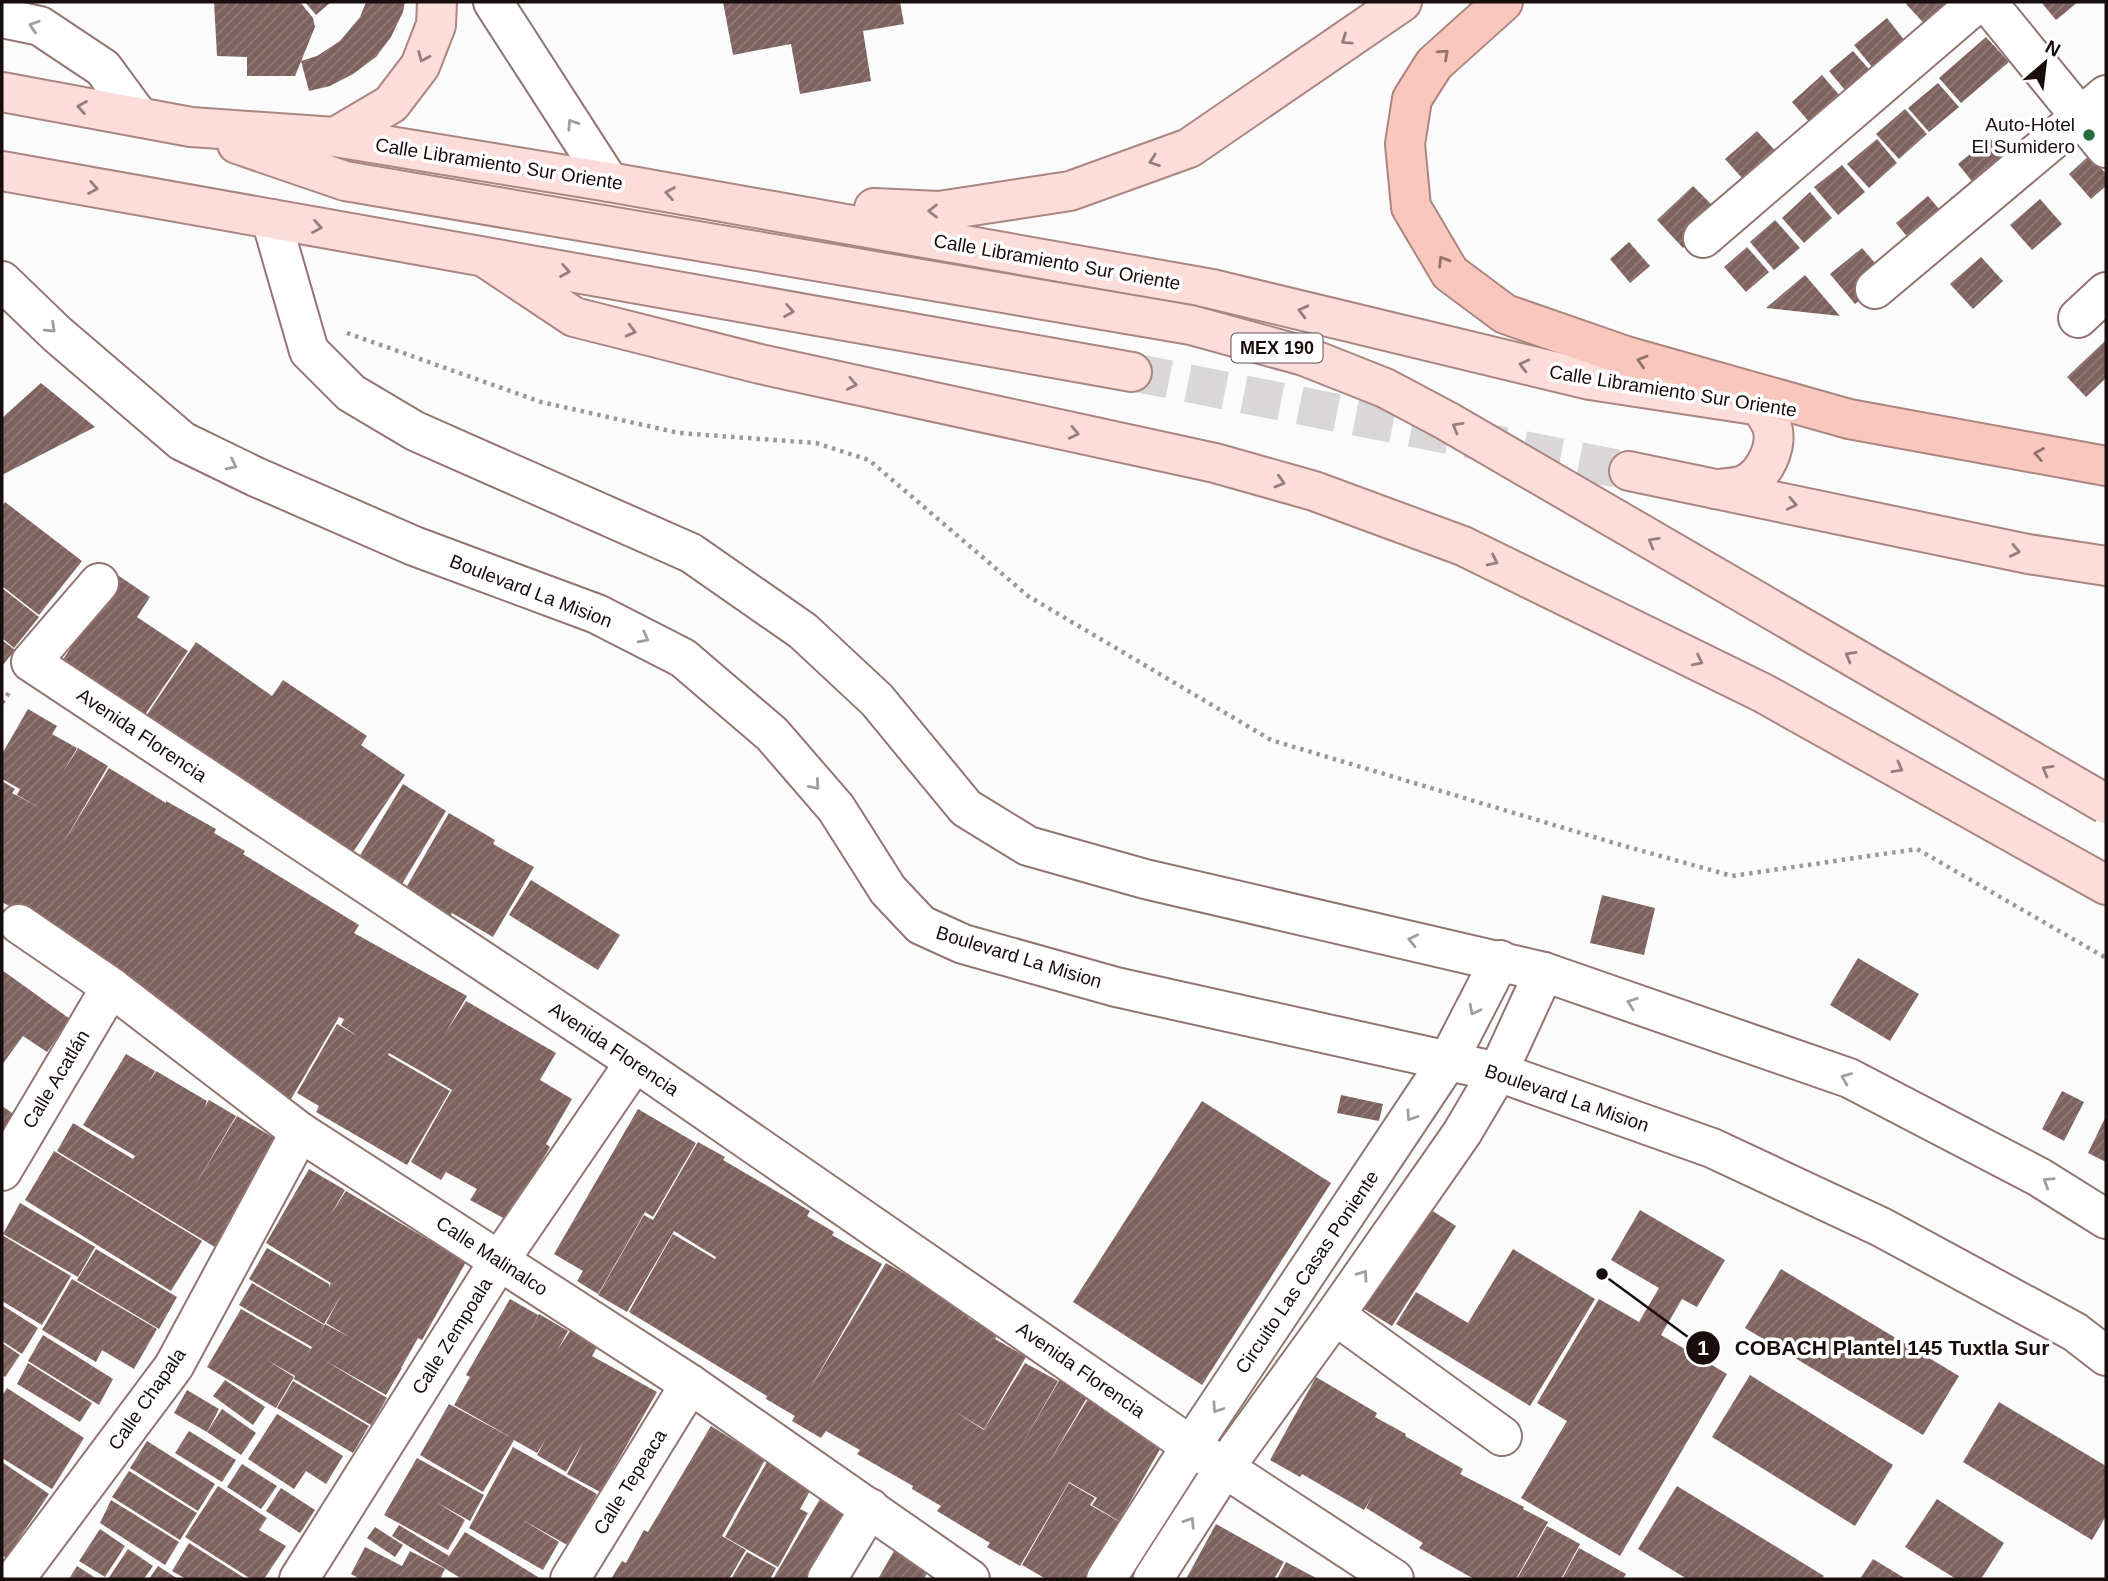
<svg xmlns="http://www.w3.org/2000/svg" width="2108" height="1581" font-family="Arial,sans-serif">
<defs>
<pattern id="building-hatch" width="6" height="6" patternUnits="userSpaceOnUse" patternTransform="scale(1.75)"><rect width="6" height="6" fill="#7e625d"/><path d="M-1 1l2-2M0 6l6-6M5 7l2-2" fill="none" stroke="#907b78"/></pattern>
</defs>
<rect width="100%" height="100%" fill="#fbfbfb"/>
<g fill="url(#building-hatch)">
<path d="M214 2H300L313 18 315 27 295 76H247V57L217 56Z"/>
<path d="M305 2H331L316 15Z"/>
<path d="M366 2H405L403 12 391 37 376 57 353 74 330 86 309 91 301 61 317 56 340 41 360 17Z"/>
<path d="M723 2H900L904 24 863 31 871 81 800 94 791 44 733 55Z"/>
<path d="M1908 2H1962L1933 33 1906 4Z"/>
<path d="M2041 2H2078L2056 20Z"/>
<path d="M1887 18 1909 46 1877 73 1854 45Z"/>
<path d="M1986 37 2009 62 1961 103 1939 78Z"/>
<path d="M1853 51 1874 75 1850 96 1829 71Z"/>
<path d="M1822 75 1847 104 1817 131 1792 102Z"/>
<path d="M1938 83 1959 107 1929 132 1908 108Z"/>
<path d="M1905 109 1927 134 1899 159 1876 134Z"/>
<path d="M1757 131 1783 159 1751 188 1725 159Z"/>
<path d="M1990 138 2012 165 1980 191 1958 164Z"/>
<path d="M1877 139 1897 163 1869 188 1847 164Z"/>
<path d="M2090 155 2106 174V186L2091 199 2069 174Z"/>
<path d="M1842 165 1865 192 1838 215 1814 187Z"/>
<path d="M1693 186 1720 213 1683 248 1657 220Z"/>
<path d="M1810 192 1832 218 1804 243 1782 218Z"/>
<path d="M1928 196 1951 223 1918 250 1896 223Z"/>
<path d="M2040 199 2062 224 2032 250 2010 225Z"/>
<path d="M1775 220 1800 248 1774 270 1750 242Z"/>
<path d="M1629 242 1650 266 1630 283 1610 259Z"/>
<path d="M1747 247 1769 272 1746 292 1724 267Z"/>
<path d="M1862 248 1888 278 1855 304 1830 274Z"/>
<path d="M1981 257 2003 281 1973 309 1950 284Z"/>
<path d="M1805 275 1840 316 1766 308Z"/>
<path d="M2106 340V378L2086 397 2067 377Z"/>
<path d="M41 383 95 427 2 475V418Z"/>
<path d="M5 502 82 561 39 615 2 586V507Z"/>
<path d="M119 576 150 597 137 617 188 651 140 722 56 670Z"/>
<path d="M2 588 39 617 14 648 2 638Z"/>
<path d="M2 640 15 650 2 666Z"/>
<path d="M196 642 272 696 283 680 367 736 361 745 405 775 349 858 140 725Z"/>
<path d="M28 709 57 726 52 734 77 748 62 774 78 748 108 766 62 845 109 768 166 803V801L216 829 214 833 245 851 243 854 359 925 354 933 467 996 445 1034 466 1001 556 1053 540 1080 572 1099 546 1144 550 1147 507 1220 470 1200 477 1189 446 1172 441 1180 411 1162 452 1090 424 1073 389 1053 388 1055 450 1091 407 1165 316 1112 319 1106 297 1093 337 1024 359 1037 341 1025 344 1019 339 1017 291 1099 266 1085 23 914 2 902V781L15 789 12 793 42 809 17 795 20 789 2 779V754Z"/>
<path d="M403 784 446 811 396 894 353 867Z"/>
<path d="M449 813 495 840 493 844 534 867 493 937 452 913 449 919 403 893Z"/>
<path d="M531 880 620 935 598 970 509 915Z"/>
<path d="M1602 895 1655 908 1644 955 1590 943Z"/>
<path d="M1858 958 1919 994 1890 1041 1830 1005Z"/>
<path d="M2 970 70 1019 47 1052 23 1036 2 1065Z"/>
<path d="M126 1054 155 1071 148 1084 156 1071 207 1101 204 1108 209 1100 236 1116 190 1194 237 1116 279 1141 223 1252 57 1151 73 1123 133 1159 135 1156 83 1125Z"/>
<path d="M2062 1091 2084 1102 2064 1141 2042 1129Z"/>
<path d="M1341 1095 1383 1104 1379 1121 1337 1113Z"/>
<path d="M1202 1101 1331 1183 1202 1385 1073 1302Z"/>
<path d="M2 1106 15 1115 2 1134Z"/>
<path d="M638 1109 696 1143 653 1217 645 1212 598 1294 577 1281 583 1271 554 1254Z"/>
<path d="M2106 1116V1162L2088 1153Z"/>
<path d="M698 1142 725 1157 723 1160 810 1211 807 1216 834 1232 832 1235 882 1264 808 1392 886 1263 944 1296 942 1299 970 1315 968 1318 997 1335 995 1339 1026 1357 984 1429 954 1411 984 1430 982 1433 1025 1363 1058 1381 1017 1453 1060 1379 1088 1396 1045 1469 1091 1394 1163 1444 1119 1521 1092 1505 1097 1498 1069 1482 1020 1566 987 1547 990 1543 937 1511 941 1506 912 1489 913 1486 857 1454 860 1450 826 1431 821 1438 792 1421 795 1416 766 1399 767 1396 629 1312 673 1234 715 1259 716 1257 674 1231 627 1312 598 1295 644 1215 653 1220Z"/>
<path d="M54 1151 202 1241 171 1291 25 1200Z"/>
<path d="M309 1169 345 1190 331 1214 346 1191 466 1262 422 1340 418 1338 401 1368H402L386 1395 324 1360 387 1398 371 1425 294 1379 295 1376 267 1360 294 1377 276 1408 207 1367 241 1309 311 1349 299 1369 310 1351 312 1347 239 1305 252 1283 324 1325 319 1336 325 1324 351 1338 326 1323 342 1294 324 1324 249 1279 267 1248 329 1284V1287L331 1283 266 1243Z"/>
<path d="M20 1203 95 1247 78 1277 3 1234Z"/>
<path d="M1428 1208 1456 1226 1392 1326 1364 1309Z"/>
<path d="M1640 1210 1725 1260 1697 1307 1682 1299 1661 1335 1727 1374 1620 1556 1521 1498 1567 1421 1537 1403 1599 1299 1639 1322 1659 1288 1611 1260Z"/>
<path d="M2 1235 71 1276 42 1325 2 1301Z"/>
<path d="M96 1249 177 1297 159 1329 77 1280Z"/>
<path d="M1513 1249 1595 1299 1530 1406 1396 1324 1416 1292 1468 1323Z"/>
<path d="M1781 1269 1959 1376 1923 1435 1745 1328Z"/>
<path d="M72 1279 157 1329 134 1369 102 1350 96 1362 42 1330Z"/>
<path d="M510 1299 538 1315 529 1333 539 1314 568 1331 557 1351 570 1331 597 1347 592 1356 657 1392 600 1492 567 1474 584 1441 566 1472 537 1455 546 1439 537 1453 514 1440 483 1492 420 1455 449 1404 512 1438 454 1405 470 1377 466 1375Z"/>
<path d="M2 1305 38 1328 22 1354 2 1341Z"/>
<path d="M43 1335 113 1379 99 1405 28 1361Z"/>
<path d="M2 1343 20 1355 5 1377 2 1375Z"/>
<path d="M28 1363 92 1403 80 1422 17 1384Z"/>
<path d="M1750 1375 1893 1465 1855 1526 1712 1437Z"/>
<path d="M1316 1377 1377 1413 1375 1417 1406 1434 1405 1436 1463 1469 1460 1474 1524 1507 1523 1509 1548 1522 1516 1579H1474L1419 1548 1423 1543 1366 1508 1374 1493 1364 1510 1302 1474 1300 1477 1270 1460Z"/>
<path d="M225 1380 265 1407 253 1425 213 1396Z"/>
<path d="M293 1381 369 1426 353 1453 277 1408Z"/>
<path d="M7 1388 84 1438 52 1489 2 1458V1396Z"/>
<path d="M187 1390 219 1409 207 1432 174 1413Z"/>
<path d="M1999 1402 2106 1466V1516L2092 1540 1963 1462Z"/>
<path d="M222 1409 256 1433 241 1455 207 1432Z"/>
<path d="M277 1414 343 1456 326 1484 306 1471 294 1489 248 1459Z"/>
<path d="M711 1426 765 1460 722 1536 746 1550 729 1579H611L622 1561 626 1563 644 1530 648 1532Z"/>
<path d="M189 1431 236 1460 222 1482 175 1453Z"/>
<path d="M147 1441 215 1484 198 1511 130 1468Z"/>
<path d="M513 1447 597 1494 569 1546 521 1519 559 1542 543 1570 469 1528Z"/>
<path d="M417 1458 484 1495 470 1521 436 1502 465 1520 448 1550 384 1515Z"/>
<path d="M2 1462 49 1494 6 1558 2 1555Z"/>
<path d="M767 1462 812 1487 800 1509 808 1513 778 1567 725 1537Z"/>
<path d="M242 1464 277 1486 261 1509 227 1487Z"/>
<path d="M129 1471 197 1513 180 1540 112 1497Z"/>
<path d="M1069 1483 1095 1498 1090 1505 1120 1522 1087 1579H1046L1022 1565Z"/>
<path d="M218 1486 267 1518 259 1530 286 1546 264 1579H251L185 1537Z"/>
<path d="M1677 1486 1824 1576 1821 1579H1687L1638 1549Z"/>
<path d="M281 1488 315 1510 300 1533 266 1511Z"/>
<path d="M820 1499 856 1520 822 1579H773Z"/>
<path d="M1937 1499 2004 1543 1981 1579H1956L1905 1547Z"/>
<path d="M111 1500 179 1542 165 1565 100 1523Z"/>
<path d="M1216 1524 1284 1562 1274 1579H1186Z"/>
<path d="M399 1525 449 1556 465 1532 538 1577 537 1579H462L392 1536Z"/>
<path d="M1547 1526 1580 1544 1561 1579H1517Z"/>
<path d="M375 1527 403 1545 395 1557 367 1538Z"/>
<path d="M100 1529 125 1546 105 1577 79 1561Z"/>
<path d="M189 1543 246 1579H186L172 1571Z"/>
<path d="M365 1547 402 1566 410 1551 445 1569 440 1579H360L351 1574Z"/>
<path d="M1579 1548 1626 1574 1623 1579H1562Z"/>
<path d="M128 1549 153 1566 144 1579H108Z"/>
<path d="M894 1551 928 1571 924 1579H878Z"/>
<path d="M747 1552 776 1568 770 1579H731Z"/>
<path d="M1873 1559 1906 1579H1860Z"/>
<path d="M1286 1562 1318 1579H1277Z"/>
<path d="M77 1566 97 1579H69Z"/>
<path d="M158 1566 178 1579H149Z"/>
</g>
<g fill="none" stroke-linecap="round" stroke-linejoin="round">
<path stroke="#d9d7d7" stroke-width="38" stroke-dasharray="38 19" stroke-linecap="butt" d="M1132 372 1629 471"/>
<g stroke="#927570" stroke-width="42">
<g id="minor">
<path d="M493 2 609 182"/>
<path d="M1987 2 2106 148"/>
<path d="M2 18 40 26 103 68 139 117"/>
<path d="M271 219 309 351 351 393 415 431 691 553 803 631 877 700 966 808 1028 846 1145 879 1544 972 1849 1078 2039 1177 2106 1219"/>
<path d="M1703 238 1978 2"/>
<path d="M2 281 57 334 182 441 256 477 414 546 597 614 683 658 772 734 836 808 888 890 921 925 963 944 1116 987 1498 1072 1712 1148 1881 1227 2075 1332 2106 1356"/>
<path d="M1875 289 2106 95"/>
<path d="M2078 318 2106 292"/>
<path d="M99 583 31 662 635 1062 1191 1446 1394 1579"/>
<path d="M19 924 111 987 300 1132 690 1384 970 1579"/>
<path d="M2 1171 111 987"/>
<path d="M1335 1315 1502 1436"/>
<path d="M15 1579 174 1366 300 1132"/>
<path d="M299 1579 499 1261 635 1062"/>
<path d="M570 1579 690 1384"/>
<path d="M827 1579 870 1508"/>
<path d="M1106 1579 1191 1446 1449 1059 1500 960"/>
<path d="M1153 1579 1225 1467 1335 1315 1462 1133 1498 1072 1544 972"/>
</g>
</g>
<g stroke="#ab8680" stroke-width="42">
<g id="major">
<path d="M2 92 191 127 335 137 609 182 1212 289 1590 380 1748 404"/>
<path d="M335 137 391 104 420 66 436 25 437 2"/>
<path d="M237 144 345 181"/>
<path d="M2 171 1132 372"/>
<path d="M874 208 939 211 1070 191 1189 148 1402 2"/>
<path d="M484 257 574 317 760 364 1215 463 1314 491 1463 546 1763 693 2106 885"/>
<path d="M1629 471 2028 554 2106 566"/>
<path d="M1716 489C1725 488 1736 488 1744 485 1764 476 1780 445 1771 424 1768 417 1763 411 1759 405"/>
</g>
</g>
<g stroke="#ab8680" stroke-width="42">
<path id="highway" d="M1503 2 1434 64 1412 99 1405 144 1411 207 1450 273 1505 314 1626 356 1849 419 2106 466"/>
</g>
<g stroke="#9d9898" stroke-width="4.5" stroke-dasharray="3.5 5" stroke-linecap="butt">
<path d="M347 333 541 402 679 433 816 443 869 460 1028 596 1271 740 1614 843 1732 876 1917 849 2106 958"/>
<path d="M2 703 10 691"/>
</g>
<use href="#minor" stroke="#fff" stroke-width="38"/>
<use href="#major" stroke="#fcddd9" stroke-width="38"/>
<use href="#highway" stroke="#fac7bf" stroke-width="38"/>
<g stroke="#ab8680" stroke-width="42" stroke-linecap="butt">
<path id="major-bridge" d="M345 181 1191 325 1304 356 1385 388 1447 421 2106 804"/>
</g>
<use href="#major-bridge" stroke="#fcddd9" stroke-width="38"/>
</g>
<defs><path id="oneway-chevron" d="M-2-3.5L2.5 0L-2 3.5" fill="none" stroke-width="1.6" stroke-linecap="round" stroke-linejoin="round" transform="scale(1.75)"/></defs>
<g stroke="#a39e9e">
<use href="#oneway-chevron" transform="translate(34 26) rotate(-162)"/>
<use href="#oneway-chevron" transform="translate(572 124) rotate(-123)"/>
<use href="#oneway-chevron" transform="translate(51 328) rotate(43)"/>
<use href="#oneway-chevron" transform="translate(232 465) rotate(26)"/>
<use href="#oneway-chevron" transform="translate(644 638) rotate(27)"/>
<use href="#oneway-chevron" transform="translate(815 785) rotate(49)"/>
<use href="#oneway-chevron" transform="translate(1413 940) rotate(-167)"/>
<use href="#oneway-chevron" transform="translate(1632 1003) rotate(-160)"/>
<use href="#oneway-chevron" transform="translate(1474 1010) rotate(117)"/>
<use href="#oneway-chevron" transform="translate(1846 1078) rotate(-158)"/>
<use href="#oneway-chevron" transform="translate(1411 1116) rotate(124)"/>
<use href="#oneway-chevron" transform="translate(2048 1182) rotate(-148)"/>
<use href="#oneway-chevron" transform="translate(1363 1275) rotate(-55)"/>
<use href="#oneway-chevron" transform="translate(1217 1408) rotate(124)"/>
<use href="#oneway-chevron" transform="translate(1190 1522) rotate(-57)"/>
</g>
<g stroke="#957f7d">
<use href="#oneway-chevron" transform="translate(1346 40) rotate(146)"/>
<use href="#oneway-chevron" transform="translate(423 57) rotate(113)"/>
<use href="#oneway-chevron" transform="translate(82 107) rotate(-170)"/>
<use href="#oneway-chevron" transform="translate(1154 161) rotate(160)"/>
<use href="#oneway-chevron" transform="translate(93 188) rotate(10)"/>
<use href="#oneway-chevron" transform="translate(670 193) rotate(-170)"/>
<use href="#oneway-chevron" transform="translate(933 211) rotate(180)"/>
<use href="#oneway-chevron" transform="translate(317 227) rotate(10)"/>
<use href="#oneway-chevron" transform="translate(565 271) rotate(10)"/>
<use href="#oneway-chevron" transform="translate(789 311) rotate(10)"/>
<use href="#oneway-chevron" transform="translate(1303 311) rotate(-166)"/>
<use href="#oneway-chevron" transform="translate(631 331) rotate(14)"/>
<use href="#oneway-chevron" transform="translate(1524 365) rotate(-166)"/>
<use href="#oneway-chevron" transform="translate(852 384) rotate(12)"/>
<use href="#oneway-chevron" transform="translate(1457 427) rotate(-150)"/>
<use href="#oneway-chevron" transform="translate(1074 433) rotate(12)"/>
<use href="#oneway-chevron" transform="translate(1280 482) rotate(16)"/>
<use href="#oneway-chevron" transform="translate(1792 504) rotate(12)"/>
<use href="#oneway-chevron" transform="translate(1653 542) rotate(-150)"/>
<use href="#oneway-chevron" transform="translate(2015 551) rotate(12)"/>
<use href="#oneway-chevron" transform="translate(1493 561) rotate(26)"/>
<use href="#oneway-chevron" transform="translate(1850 656) rotate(-150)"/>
<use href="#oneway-chevron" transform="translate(1698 661) rotate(26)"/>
<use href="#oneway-chevron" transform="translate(1898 768) rotate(29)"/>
<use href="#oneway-chevron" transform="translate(2047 770) rotate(-150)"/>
</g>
<g stroke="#94736e">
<use href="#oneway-chevron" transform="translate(1444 54) rotate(-42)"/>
<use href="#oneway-chevron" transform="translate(1443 261) rotate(-121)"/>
<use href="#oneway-chevron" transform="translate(1642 361) rotate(-164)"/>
<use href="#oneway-chevron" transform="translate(2039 454) rotate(-170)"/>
</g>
<circle fill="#256f3e" stroke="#fff" stroke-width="2.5" cx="2089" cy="135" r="7"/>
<g text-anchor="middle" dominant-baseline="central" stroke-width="7" stroke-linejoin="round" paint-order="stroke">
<rect fill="#fff" stroke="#5d5655" stroke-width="2" x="1231.5" y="333.5" width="91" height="29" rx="5"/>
<g font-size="18" font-weight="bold" fill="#180d0c">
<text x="1277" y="348">MEX 190</text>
</g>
<g font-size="19" fill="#180d0c" stroke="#fff" text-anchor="end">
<text x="2075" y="124">Auto-Hotel<tspan x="2075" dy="22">El Sumidero</tspan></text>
</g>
<g font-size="19" fill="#180d0c" stroke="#fff">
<text transform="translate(499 164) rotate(9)">Calle Libramiento Sur Oriente</text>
<text transform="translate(1057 262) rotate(10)">Calle Libramiento Sur Oriente</text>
<text transform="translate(1673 391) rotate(9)">Calle Libramiento Sur Oriente</text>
<text transform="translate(531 591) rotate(21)">Boulevard La Mision</text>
<text transform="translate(142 735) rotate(34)">Avenida Florencia</text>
<text transform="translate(1019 957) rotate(17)">Boulevard La Mision</text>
<text transform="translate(614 1049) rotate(34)">Avenida Florencia</text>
<text transform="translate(56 1079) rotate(-59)">Calle Acatlán</text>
<text transform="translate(1567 1098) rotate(19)">Boulevard La Mision</text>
<text transform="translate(492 1256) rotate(33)">Calle Malinalco</text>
<text transform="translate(1307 1272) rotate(-56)">Circuito Las Casas Poniente</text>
<text transform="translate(452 1336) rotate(-58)">Calle Zempoala</text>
<text transform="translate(1081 1370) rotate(35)">Avenida Florencia</text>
<text transform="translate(147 1399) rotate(-55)">Calle Chapala</text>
<text transform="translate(630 1482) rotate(-58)">Calle Tepeaca</text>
</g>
</g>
<path fill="none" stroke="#180d0c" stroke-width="2.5" d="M1602 1274L1703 1348"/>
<g fill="#180d0c" stroke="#fff" stroke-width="2.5">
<circle cx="1602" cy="1274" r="7"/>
<circle cx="1703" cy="1348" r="18"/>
</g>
<g font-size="21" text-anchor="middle" font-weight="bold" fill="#fff">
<text x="1703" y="1355">1</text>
</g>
<g font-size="21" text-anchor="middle" font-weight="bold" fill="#180d0c" stroke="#fff" stroke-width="7" stroke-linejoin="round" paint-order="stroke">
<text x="1892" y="1355">COBACH Plantel 145 Tuxtla Sur</text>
</g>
<rect width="2108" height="1581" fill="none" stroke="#180d0c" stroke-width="7"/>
<g transform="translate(2045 63) rotate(28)" stroke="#ffffff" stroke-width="5" paint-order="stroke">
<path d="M0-5L12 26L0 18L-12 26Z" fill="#180d0c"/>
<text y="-10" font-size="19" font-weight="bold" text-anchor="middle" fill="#180d0c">N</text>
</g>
</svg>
